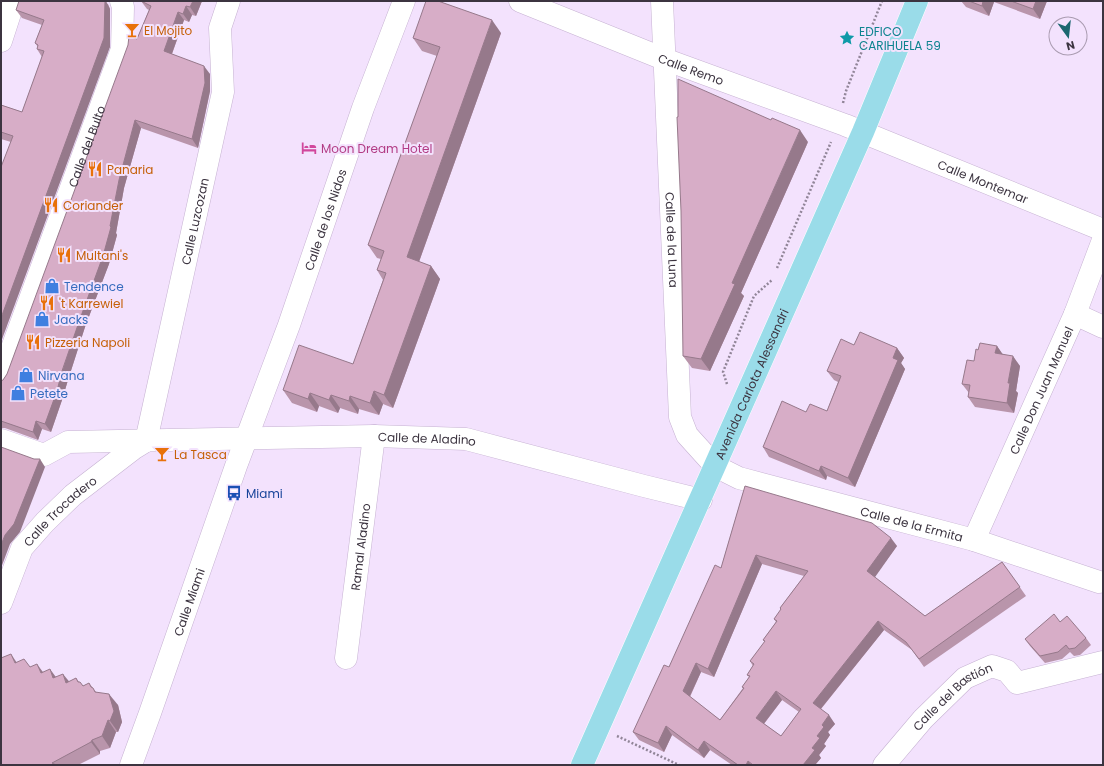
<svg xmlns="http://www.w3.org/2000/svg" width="1104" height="766" font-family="Poppins,sans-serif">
<rect width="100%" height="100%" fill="#f3e2fd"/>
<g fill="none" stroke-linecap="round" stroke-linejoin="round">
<g stroke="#c6b2d2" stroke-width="23">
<g id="minor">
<path id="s1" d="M520 1 664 59 845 125 1103 230"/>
<path id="s2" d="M662 1 680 417 687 435 715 466 739 478 974 540 1099 582"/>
<path d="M1 41 14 1"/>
<path d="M1075 314 1103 327"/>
<path id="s3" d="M1 378 122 49 123 7 121 1"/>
<path id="s4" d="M1 440 44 455 68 442 374 436 466 439 644 486 701 500"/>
<path id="s5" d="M146 441 223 92 220 28 229 1"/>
<path id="s6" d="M974 540 1075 314 1103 240"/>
<path id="s7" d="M1 603 22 548 45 522 73 495 133 449 146 441"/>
<path id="s8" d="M346 658 374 436"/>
<path id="s9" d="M131 765 150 713 236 466 289 325 363 108 404 1"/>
<path id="s10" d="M884 765 923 719 965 678 992 666 1007 671 1017 683 1103 662"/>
</g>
</g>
<g stroke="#fff" stroke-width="23">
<g id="major">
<path id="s11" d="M582 765 863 132 917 1"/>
</g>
</g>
<g stroke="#918598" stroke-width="2.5" stroke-dasharray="2 2" stroke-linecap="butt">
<path d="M843 103 846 91 882 1"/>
<path d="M777 268 831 142"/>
<path d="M727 384 723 372 754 296 772 280"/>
<path d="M617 736 679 765"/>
</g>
<use href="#minor" stroke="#fff" stroke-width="22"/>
<use href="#major" stroke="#9adce9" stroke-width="22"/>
</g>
<g fill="#b995ab" fill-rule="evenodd">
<path d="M141 1H202L196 16 192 15 189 22 184 20 172 54 210 74V91L198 148 141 128 124 188 116 233 117 235 109 264 85 327 68 380 62 400 51 432 42 429 38 440 5 428H1V381L3 380 7 374 137 39 149 10 147 9Z"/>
<path d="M961 1H1047L1040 19 994 2 989 16 966 7Z"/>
<path d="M108 4 110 9V47L11 142 1 139V105L22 112 42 57 37 49 38 47 35 43 42 25 22 18 16 10Z"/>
<path d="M501 33 419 262 431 266 440 279 393 408 383 404 379 415 359 409 358 414 340 408 338 413 319 406 317 412 292 403 283 390 353 364 383 280 377 270 381 259 377 258 368 245 437 56 422 51 413 38Z"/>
<path d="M808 142 741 293 744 296 710 371 692 368 683 356Z"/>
<path d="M854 345 897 348 904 358 901 363 905 369 855 487 827 476 826 480 769 457 763 447 806 412 827 411 838 382 834 380 827 371Z"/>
<path d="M997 346 1002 354 1020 366 1016 391 1018 393 1014 413 975 407 968 397 969 393 962 384 974 361 978 350Z"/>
<path d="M745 486 897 546 874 577 925 616 1002 562 1026 596 924 667 912 650 884 630 821 709 835 724 828 732 830 735 824 744 826 746 819 755 821 758 815 765H732L710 750 704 758 672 735 664 752 639 740 633 732 669 667 721 568ZM762 564 804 576 780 608 781 610 774 619 776 622 763 640 765 642 750 661 753 666 747 675 749 677 742 687 743 688 720 720 690 697 701 672 714 677ZM782 700 799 712 781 736 764 724Z"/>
<path d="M1060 622 1086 638 1091 645 1080 655 1074 656 1070 652 1062 659 1045 663 1030 646 1025 639Z"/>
<path d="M16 663 30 667 69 682 76 678 79 682H80L83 686 89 683 96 692 118 705 122 722 118 732H116L110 748 100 751V754L78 765H1Z"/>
</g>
<g fill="#96798b">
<path d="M105 1H106L110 9V47L1 342V318Z"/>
<path d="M193 1H202L196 16 190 7Z"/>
<path d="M983 1H993L994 2 989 16 982 6Z"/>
<path d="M1036 1H1047L1040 19 1033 9Z"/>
<path d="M186 6 192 15 189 22 183 14Z"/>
<path d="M178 12 184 20 170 59 164 51Z"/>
<path d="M492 20 501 33 416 270 407 257Z"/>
<path d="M204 66 210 74V91L198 148 192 139Z"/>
<path d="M135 120 141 128 124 188 116 233 117 235 109 264 85 327 68 380 62 400 51 432 45 424 110 226 119 180Z"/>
<path d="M800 130 808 142 741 293 744 296 710 371 701 359 732 283Z"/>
<path d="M431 266 440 279 393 408 384 395Z"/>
<path d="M997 346 1004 356 995 353Z"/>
<path d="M897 348 904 358 901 363 905 369 855 487 848 478Z"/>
<path d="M1013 356 1020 366 1016 391 1018 393 1014 413 1007 403 1008 383Z"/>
<path d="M374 391 383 404 379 415 370 403Z"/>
<path d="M310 393 319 406 317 412 308 399Z"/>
<path d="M331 395 340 408 338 413 329 400Z"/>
<path d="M350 396 359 409 358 414 349 401Z"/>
<path d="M36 421 42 429 38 440 33 432Z"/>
<path d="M40 459 45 467 20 532 10 544 1 568V545L5 535Z"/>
<path d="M821 466 827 476 826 480 819 471Z"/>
<path d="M891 538 897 546 873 580 867 571Z"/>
<path d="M756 555 762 564 714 677 708 669Z"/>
<path d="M878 621 884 630 819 711 813 703Z"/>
<path d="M11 654 19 666 15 663Z"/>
<path d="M696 663 701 672 688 700 683 691Z"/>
<path d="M37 664 45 675 41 673Z"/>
<path d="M50 669 58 680 53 678Z"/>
<path d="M63 674 72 685 66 683Z"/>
<path d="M776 691 782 700 762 726 756 718Z"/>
<path d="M109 694 118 705 122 722 118 732 110 721Z"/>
<path d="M829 715 835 724 828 732 830 735 824 744 826 746 819 755 821 758 815 765H803L812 748 822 725Z"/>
<path d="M108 720 116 732 110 748 102 736Z"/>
<path d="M666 726 672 735 664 752 658 743Z"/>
<path d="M92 740 100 751V754L91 742Z"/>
<path d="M704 741 710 750 704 758 698 750Z"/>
<path d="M748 761 751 765H746Z"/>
</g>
<g fill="#d7adc7" stroke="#96798b" fill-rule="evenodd">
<path d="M19 1H105L104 38 1 318V167L13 136 1 132V105L22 112 44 51 37 49 38 45 35 43 44 20 16 10Z"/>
<path d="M141 1H193L190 7 186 6 183 14 178 12 164 51 204 66 205 83 192 139 135 120 119 180 110 226 111 227 103 256 80 319 62 371 57 391 45 424 36 421 33 432 1 421V381L3 380 7 374 128 45 129 36 137 39 151 6Z"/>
<path d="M426 1H438L492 20 407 257 431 266 384 395 374 391 370 403 350 396 349 401 331 395 329 400 310 393 308 399 283 390 299 345 353 364 386 273 377 270 384 251 368 245 440 47 413 38Z"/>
<path d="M969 1H983L982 6Z"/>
<path d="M1011 1H1036L1033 9Z"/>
<path d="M678 79 771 120 772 118 800 130 732 283 735 284 701 359 683 356 681 211 677 117H678Z"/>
<path d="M860 332 897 348 893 358 898 360 848 478 821 466 819 471 763 447 782 401 806 412 810 404 827 411 841 376 827 371 841 339 854 345Z"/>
<path d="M980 343 997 346 995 353 1013 356 1008 383H1010L1007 403 968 397 970 385 962 384 967 360 974 361 976 349 978 350Z"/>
<path d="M1 447 34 459H40L14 524 5 535 1 545Z"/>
<path d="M745 486 872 523 891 538 867 571 925 616 1002 562 1020 587 919 659 906 642 878 621 813 703 829 715 822 725 824 727 817 736 820 738 812 748 815 750 803 765H753L748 761 746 765H738L704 741 698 750 666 726 658 743 633 732 664 665 669 667 715 565 721 568ZM756 555 808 571 780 608 781 609 774 619 777 621 763 640 765 641 750 661 754 664 747 675 750 676 742 687 744 688 720 720 683 691 696 663 708 669ZM776 691 801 709 781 736 756 718Z"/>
<path d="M1054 614 1060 622 1067 616 1086 638 1075 648 1069 649 1066 645 1058 652 1040 656 1025 639Z"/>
<path d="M11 654 15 663 24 659 30 667 37 664 41 673 50 669 53 678 63 674 66 683 76 678 78 682H80L83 686 89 683 91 687 93 688 95 692 109 694 114 711 110 721 108 720 102 736 92 740 91 742 52 763 56 765H1V658Z"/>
</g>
<defs>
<g id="bar-bare" transform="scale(1.2)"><path d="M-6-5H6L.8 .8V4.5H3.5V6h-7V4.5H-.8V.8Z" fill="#e8710a" stroke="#f3e2fd" stroke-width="2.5" paint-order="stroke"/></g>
<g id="sight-bare" transform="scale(1.2)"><path d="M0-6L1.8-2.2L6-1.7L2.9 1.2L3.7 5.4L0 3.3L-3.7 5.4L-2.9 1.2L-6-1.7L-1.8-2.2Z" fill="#0f9aa8" stroke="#f3e2fd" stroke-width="2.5" paint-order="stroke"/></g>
<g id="hotel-bare" transform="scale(1.2)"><path d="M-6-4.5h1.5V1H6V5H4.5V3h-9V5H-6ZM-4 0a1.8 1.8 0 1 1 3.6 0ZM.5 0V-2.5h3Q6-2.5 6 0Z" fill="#d1479c" stroke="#f3e2fd" stroke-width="2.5" paint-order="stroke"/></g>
<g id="restaurant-bare" transform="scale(1.2)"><path d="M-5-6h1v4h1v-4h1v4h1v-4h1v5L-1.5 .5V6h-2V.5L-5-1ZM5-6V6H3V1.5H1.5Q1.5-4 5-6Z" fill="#e8710a" stroke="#f3e2fd" stroke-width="2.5" paint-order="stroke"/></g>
<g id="shop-bare" transform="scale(1.2)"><path d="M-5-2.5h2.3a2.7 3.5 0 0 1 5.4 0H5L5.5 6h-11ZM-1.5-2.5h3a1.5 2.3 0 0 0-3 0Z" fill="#3f7fe0" stroke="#f3e2fd" stroke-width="2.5" paint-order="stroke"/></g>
<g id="bus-bare" transform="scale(1.2)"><path d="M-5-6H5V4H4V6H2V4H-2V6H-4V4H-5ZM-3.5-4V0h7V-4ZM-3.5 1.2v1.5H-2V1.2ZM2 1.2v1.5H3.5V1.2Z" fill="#1a4fb4" stroke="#f3e2fd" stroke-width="2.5" paint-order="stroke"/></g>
</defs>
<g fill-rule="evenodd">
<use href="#bar-bare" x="132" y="30"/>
<use href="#sight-bare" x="847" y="38"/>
<use href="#hotel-bare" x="309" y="148"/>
<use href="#restaurant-bare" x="95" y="169"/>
<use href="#restaurant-bare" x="51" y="205"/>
<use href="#restaurant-bare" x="64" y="255"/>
<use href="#shop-bare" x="52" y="286"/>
<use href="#restaurant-bare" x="47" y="303"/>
<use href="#shop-bare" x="42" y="319"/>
<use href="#restaurant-bare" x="33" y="342"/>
<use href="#shop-bare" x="26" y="375"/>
<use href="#shop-bare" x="18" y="393"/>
<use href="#bar-bare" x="162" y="454"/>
<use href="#bus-bare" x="234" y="493"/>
</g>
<g text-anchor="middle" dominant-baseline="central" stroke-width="4" stroke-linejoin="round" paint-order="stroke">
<g font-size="12" fill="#c56008" stroke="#f3e2fd" text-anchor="start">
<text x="144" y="30">El Mojito</text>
<text x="107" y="169">Panaria</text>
<text x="63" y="205">Coriander</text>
<text x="76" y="255">Multani's</text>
<text x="59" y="303">'t Karrewiel</text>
<text x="45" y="342">Pizzeria Napoli</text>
<text x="174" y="454">La Tasca</text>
</g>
<g font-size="12" fill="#0d838f" stroke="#f3e2fd" text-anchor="start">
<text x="859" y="31">EDFICO<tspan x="859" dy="14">CARIHUELA 59</tspan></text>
</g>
<g font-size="12" fill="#3c3440" stroke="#f3e2fd">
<text stroke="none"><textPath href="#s1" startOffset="184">Calle Remo</textPath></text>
<text stroke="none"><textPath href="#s3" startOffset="247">Calle del Bulto</textPath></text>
<text stroke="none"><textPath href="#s1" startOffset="497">Calle Montemar</textPath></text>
<text stroke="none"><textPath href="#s9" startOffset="579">Calle de los Nidos</textPath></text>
<text stroke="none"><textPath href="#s5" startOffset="225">Calle Luzcozan</textPath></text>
<text stroke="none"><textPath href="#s2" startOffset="239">Calle de la Luna</textPath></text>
<text stroke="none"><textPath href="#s11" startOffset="417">Avenida Carlota Alessandri</textPath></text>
<text stroke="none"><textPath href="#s6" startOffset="164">Calle Don Juan Manuel</textPath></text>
<text stroke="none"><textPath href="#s4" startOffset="432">Calle de Aladino</textPath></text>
<text stroke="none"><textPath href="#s7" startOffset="112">Calle Trocadero</textPath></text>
<text stroke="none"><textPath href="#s2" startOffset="683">Calle de la Ermita</textPath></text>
<text stroke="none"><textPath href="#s8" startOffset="112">Ramal Aladino</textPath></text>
<text stroke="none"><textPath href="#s9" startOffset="173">Calle Miami</textPath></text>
<text stroke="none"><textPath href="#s10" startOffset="98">Calle del Bastión</textPath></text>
</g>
<g font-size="12" fill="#b23c85" stroke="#f3e2fd" text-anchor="start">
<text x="321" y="148">Moon Dream Hotel</text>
</g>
<g font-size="12" fill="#366cbe" stroke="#f3e2fd" text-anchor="start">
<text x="64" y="286">Tendence</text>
<text x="54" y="319">Jacks</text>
<text x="38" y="375">Nirvana</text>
<text x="30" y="393">Petete</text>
</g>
<g font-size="12" fill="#164399" stroke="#f3e2fd" text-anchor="start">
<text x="246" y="493">Miami</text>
</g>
</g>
<rect width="1104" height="766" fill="none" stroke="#3c3440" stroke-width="4"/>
<g transform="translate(1068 36) rotate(165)"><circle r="19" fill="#f3e2fd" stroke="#aa9cb1"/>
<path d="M0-3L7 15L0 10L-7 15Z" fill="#1c6770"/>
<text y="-6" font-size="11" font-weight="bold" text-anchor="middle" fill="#3c3440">N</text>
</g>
</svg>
